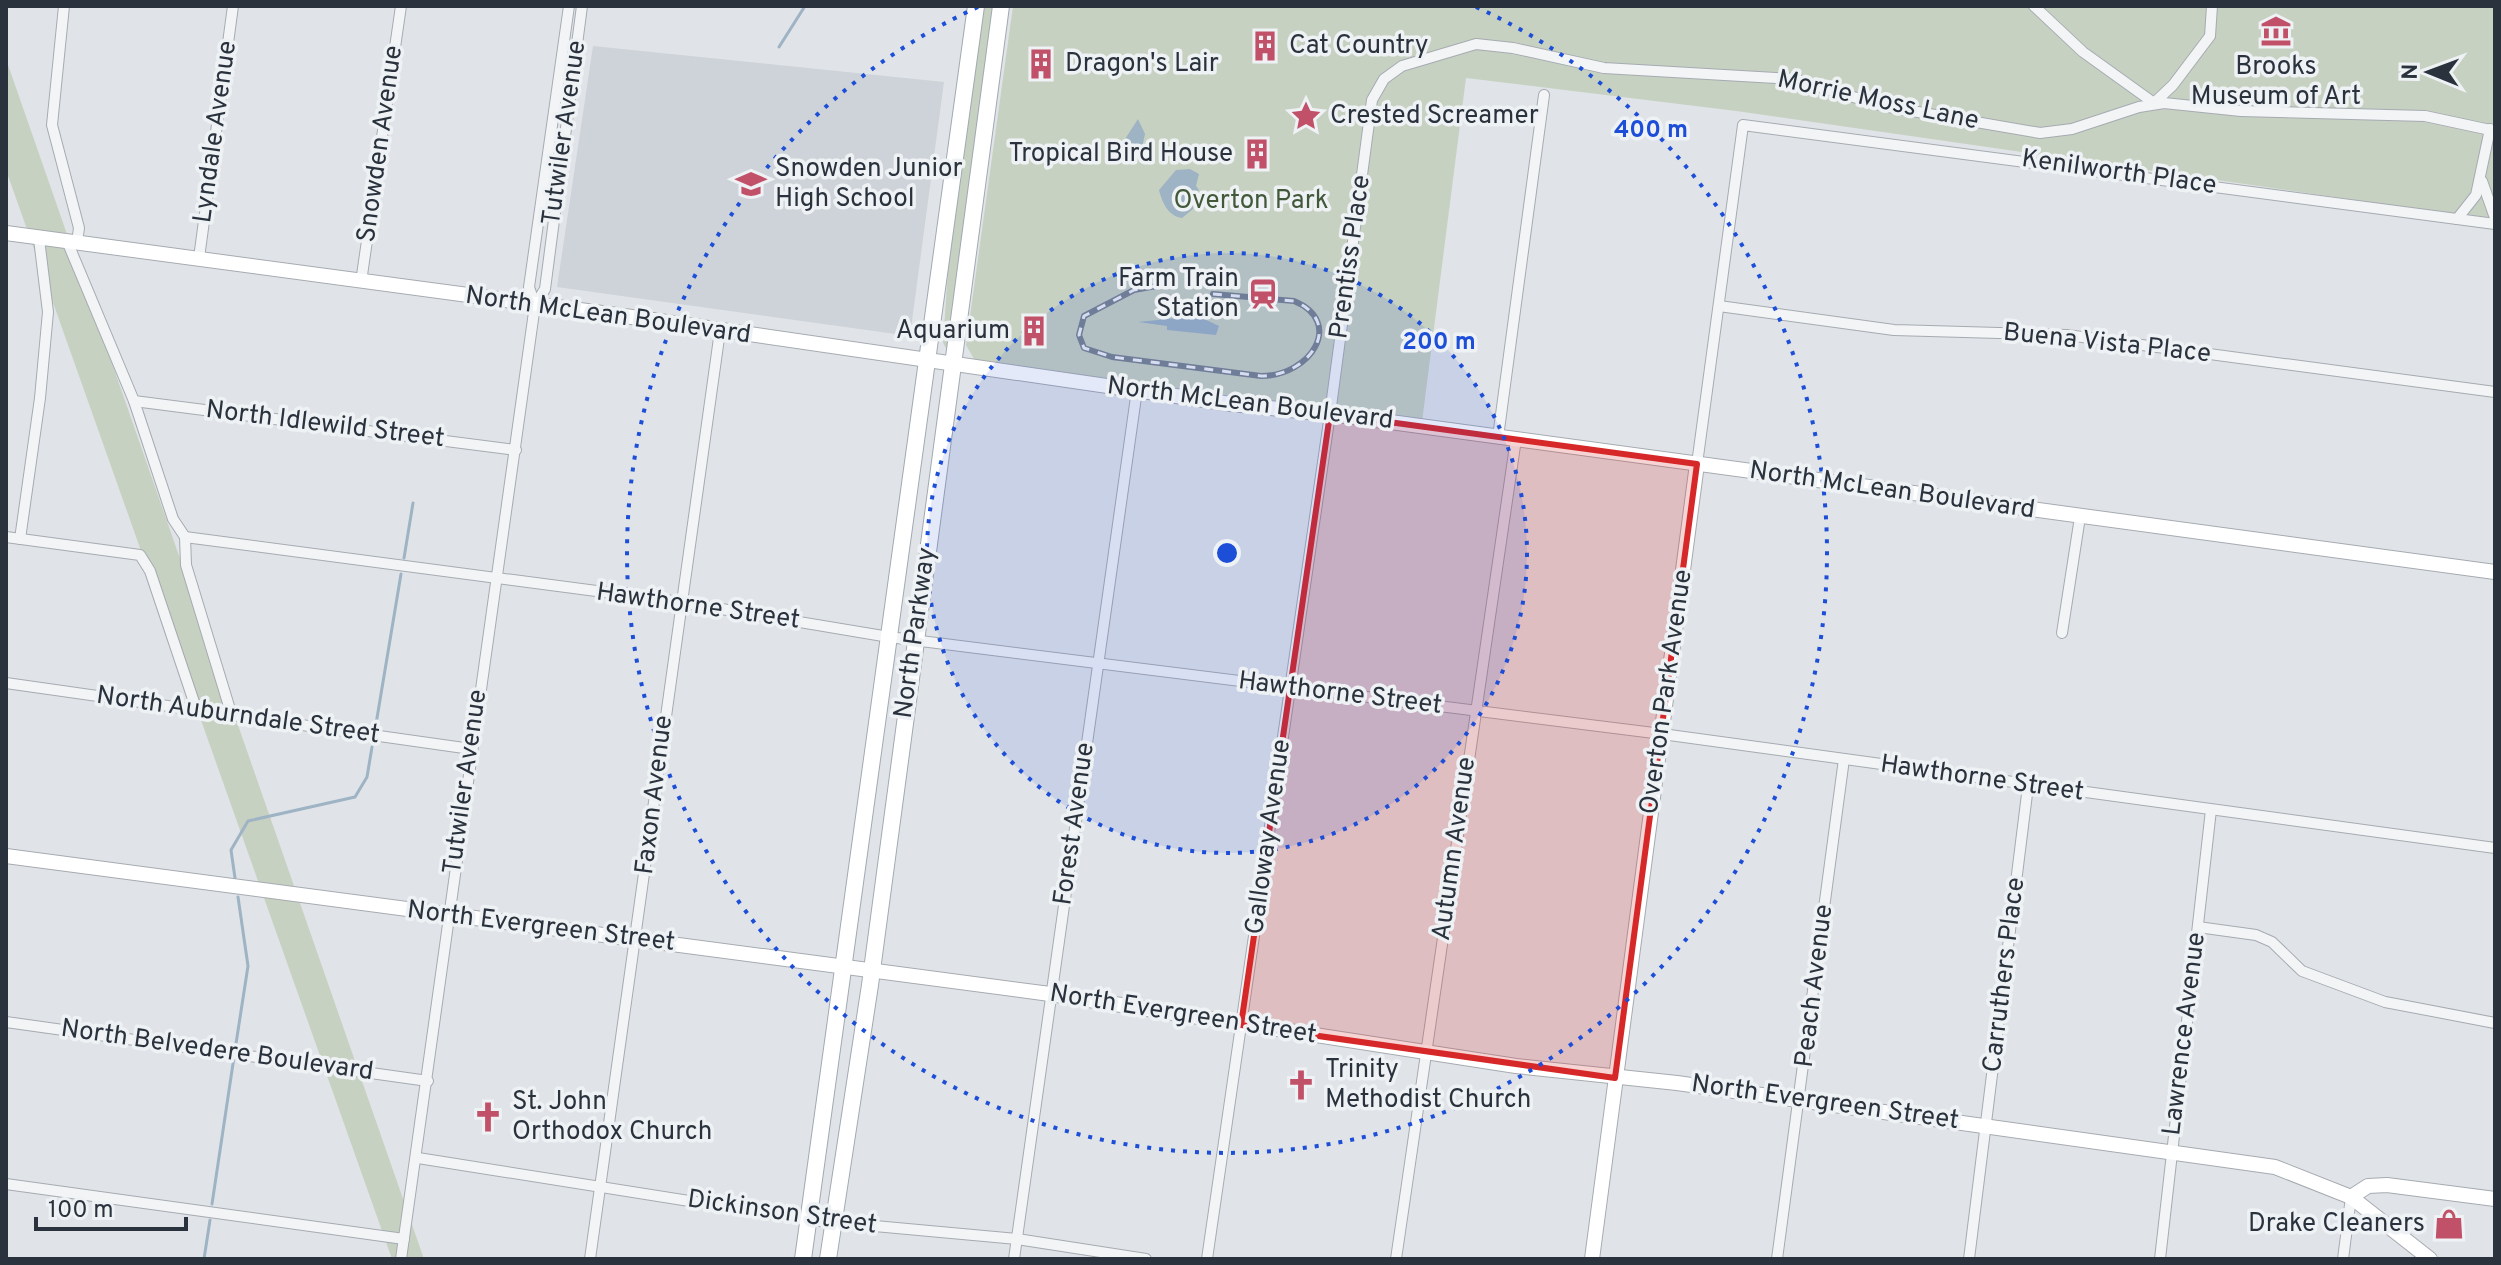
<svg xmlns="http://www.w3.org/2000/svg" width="2501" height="1265" font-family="Overpass,sans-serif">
<rect width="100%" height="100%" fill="#e0e4e8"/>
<path fill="#ced3d9" d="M593 46 944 82 910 336 557 287Z"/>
<g fill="#c7d1c2">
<path d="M984 6H996L949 348H946L943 343 948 270Z"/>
<path d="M1013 6H2495V220L1736 111 1466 78 1422 422 1033 368 974 359 966 345Z"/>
<path d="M6 59 424 1259H392L6 170Z"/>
</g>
<g fill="#9eb3c4">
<path d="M1138 119 1145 134 1142 148 1129 158H1118V150Z"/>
<path d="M1190 169 1199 174 1196 186 1199 190 1192 198 1193 209 1182 218C1168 216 1162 202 1159 190L1176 170Z"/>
<path d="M1187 311 1219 326 1216 335 1167 330V326L1138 322 1177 318Z"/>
</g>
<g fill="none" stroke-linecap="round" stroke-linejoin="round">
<g stroke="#9eb3c4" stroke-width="3">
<path d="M779 47 805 6"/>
<path d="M404 558 413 503"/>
<path d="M376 724 401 574"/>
<path d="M235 878 231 850 248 821 355 797 367 777 372 747"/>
<path d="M235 1050 248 966 238 897"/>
<path d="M212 1204 234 1057"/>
<path d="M204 1259 210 1220"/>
</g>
<g stroke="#a6abb1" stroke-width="12">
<g id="street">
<path d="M64 6 52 125 79 228 77 242"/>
<path d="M2034 6 2083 52 2154 103"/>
<path d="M2154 103 2173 85 2210 36 2212 6"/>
<path d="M2482 181 2495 218"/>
<path d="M2457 219 2476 195 2490 129"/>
<path d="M67 241 134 401 173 519 185 537 186 565 232 716"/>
<path d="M199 258 233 6"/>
<path d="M361 282 401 6"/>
<path d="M535 305 529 287 569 6"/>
<path d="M1719 306 1894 330 2067 335 2495 392"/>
<path d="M134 401 516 450"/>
<path d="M1498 437 1544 95"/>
<path d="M1697 464 1743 125 2495 224"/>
<path d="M6 537 140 555 150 571 197 711"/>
<path d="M185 537 680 602 889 637 1662 734 2495 848"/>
<path d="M20 539 40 398 48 312 39 239"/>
<path d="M2062 633 2080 517"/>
<path d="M6 683 471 749"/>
<path d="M2198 927 2256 935 2272 942 2302 971 2385 1002 2495 1023"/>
<path d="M6 1022 428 1081"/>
<path d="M418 1158 809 1220 1017 1239 1146 1259"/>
<path d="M6 1184 404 1239"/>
<path d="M401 1259 535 305 545 289 582 6"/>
<path d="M590 1259 720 331"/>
<path d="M1014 1259 1137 390"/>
<path d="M1207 1259 1330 414 1372 100 1384 79 1402 66 1476 44 1513 48 1604 68 1794 79 1883 106 2040 133 2072 129 2139 107 2164 103 2241 111 2425 116 2495 131"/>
<path d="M1396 1259 1516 439"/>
<path d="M1777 1259 1844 759"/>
<path d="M1969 1259 2028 786"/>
<path d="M2160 1259 2211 810"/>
<path d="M2343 1259 2351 1197"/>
</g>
</g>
<g stroke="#a6abb1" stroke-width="16">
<g id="secondary">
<path d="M6 233 632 317 1231 404 1346 416 2495 572"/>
<path d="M6 856 1050 994 1516 1066 1677 1083 2275 1167 2351 1197 2430 1259"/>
<path d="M2351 1197 2368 1186 2387 1185 2495 1199"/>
<path d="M1592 1259 1697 464"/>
</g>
</g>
<g stroke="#a1a9b2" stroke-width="18">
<g id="primary">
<path d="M803 1259 976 6"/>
<path d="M828 1259 870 985 1001 6"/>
</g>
</g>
<use href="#street" stroke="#f2f4f6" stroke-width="10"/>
<use href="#secondary" stroke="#fff" stroke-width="14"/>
<use href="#primary" stroke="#fff" stroke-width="16"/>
<g stroke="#7b8490" stroke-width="6">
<path id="rail" d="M1173 283 1134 290 1084 316 1079 335 1084 348 1112 357 1261 376C1311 376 1345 322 1294 301L1213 294"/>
</g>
<use href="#rail" stroke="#eff2f5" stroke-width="3" stroke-dasharray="9" stroke-linecap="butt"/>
</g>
<path fill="#d62828" fill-opacity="0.2" stroke="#d62828" stroke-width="6" stroke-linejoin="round" d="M1330 414 1697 464 1615 1078 1241 1025Z"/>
<circle cx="1227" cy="553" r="300" fill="#1d4ed8" fill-opacity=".12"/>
<g fill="none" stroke="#1d4ed8" stroke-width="4" stroke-dasharray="4 8">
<circle cx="1227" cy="553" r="300"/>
<path d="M1476 7A600 600 0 1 1 978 7"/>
</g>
<defs>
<g id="museum-bare" transform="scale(2.4)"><path d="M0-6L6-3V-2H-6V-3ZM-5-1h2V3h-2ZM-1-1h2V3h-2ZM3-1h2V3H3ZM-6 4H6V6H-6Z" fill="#c15169" stroke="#eff2f5" stroke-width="2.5" paint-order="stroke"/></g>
<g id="building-bare" transform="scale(2.4)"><path d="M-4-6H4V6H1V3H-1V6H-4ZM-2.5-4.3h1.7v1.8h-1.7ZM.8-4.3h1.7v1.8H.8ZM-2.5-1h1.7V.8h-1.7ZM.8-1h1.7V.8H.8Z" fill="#c15169" stroke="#eff2f5" stroke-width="2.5" paint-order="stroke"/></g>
<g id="sight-bare" transform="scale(2.4)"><path d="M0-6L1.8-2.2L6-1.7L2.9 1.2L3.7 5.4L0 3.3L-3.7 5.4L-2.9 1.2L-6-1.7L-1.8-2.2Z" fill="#c15169" stroke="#eff2f5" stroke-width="2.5" paint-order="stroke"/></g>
<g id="school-bare" transform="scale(2.4)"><path d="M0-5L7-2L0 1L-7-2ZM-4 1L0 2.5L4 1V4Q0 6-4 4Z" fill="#c15169" stroke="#eff2f5" stroke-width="2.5" paint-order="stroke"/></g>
<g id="station-bare" transform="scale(2.4)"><path d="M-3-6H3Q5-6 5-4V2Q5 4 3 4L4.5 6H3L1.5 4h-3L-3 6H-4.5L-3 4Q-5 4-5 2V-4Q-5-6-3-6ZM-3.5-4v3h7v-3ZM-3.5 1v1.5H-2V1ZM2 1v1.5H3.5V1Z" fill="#c15169" stroke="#eff2f5" stroke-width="2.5" paint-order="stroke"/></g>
<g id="church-bare" transform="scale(2.4)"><path d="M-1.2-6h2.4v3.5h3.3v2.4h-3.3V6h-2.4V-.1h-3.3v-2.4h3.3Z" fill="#c15169" stroke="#eff2f5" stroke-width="2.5" paint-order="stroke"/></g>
<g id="shop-bare" transform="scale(2.4)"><path d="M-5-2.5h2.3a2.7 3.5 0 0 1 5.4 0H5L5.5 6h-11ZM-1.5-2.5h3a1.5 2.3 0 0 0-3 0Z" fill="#c15169" stroke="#eff2f5" stroke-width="2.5" paint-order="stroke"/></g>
</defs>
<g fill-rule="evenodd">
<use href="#museum-bare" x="2276" y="31"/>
<use href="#building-bare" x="1265" y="46"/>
<use href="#building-bare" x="1041" y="64"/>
<use href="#sight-bare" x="1306" y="116"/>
<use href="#building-bare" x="1257" y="154"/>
<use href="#school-bare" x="751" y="184"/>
<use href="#station-bare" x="1263" y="294"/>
<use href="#building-bare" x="1034" y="331"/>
<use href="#church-bare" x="1301" y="1085"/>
<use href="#church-bare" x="488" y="1117"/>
<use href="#shop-bare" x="2449" y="1224"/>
</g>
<g text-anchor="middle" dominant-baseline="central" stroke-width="7" stroke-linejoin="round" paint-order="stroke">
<g font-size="26" fill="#2a333d" stroke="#eff2f5" text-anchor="start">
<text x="1289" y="46">Cat Country</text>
<text x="1065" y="64">Dragon's Lair</text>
<text x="2276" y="67" text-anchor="middle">Brooks<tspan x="2276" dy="30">Museum of Art</tspan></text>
<text x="1330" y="116">Crested Screamer</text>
<text x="1233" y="154" text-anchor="end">Tropical Bird House</text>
<text x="775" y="169">Snowden Junior<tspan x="775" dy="30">High School</tspan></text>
<text x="1239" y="279" text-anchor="end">Farm Train<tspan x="1239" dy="30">Station</tspan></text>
<text x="1010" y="331" text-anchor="end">Aquarium</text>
<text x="1325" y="1070">Trinity<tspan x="1325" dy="30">Methodist Church</tspan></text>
<text x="512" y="1102">St. John<tspan x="512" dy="30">Orthodox Church</tspan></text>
<text x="2425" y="1224" text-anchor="end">Drake Cleaners</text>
</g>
<g font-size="26" fill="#2a333d" stroke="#eff2f5">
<text transform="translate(1878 101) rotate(12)">Morrie Moss Lane</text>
<text transform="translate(216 132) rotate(-82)">Lyndale Avenue</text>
<text transform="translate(565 133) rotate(-82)">Tutwiler Avenue</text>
<text transform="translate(381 144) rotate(-82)">Snowden Avenue</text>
<text transform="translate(2119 173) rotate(8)">Kenilworth Place</text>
<text transform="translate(1351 257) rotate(-82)">Prentiss Place</text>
<text transform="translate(608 316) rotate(8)">North McLean Boulevard</text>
<text transform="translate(2107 344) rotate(6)">Buena Vista Place</text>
<text transform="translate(1250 404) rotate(7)">North McLean Boulevard</text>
<text transform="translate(325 425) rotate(7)">North Idlewild Street</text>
<text transform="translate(1892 491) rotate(8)">North McLean Boulevard</text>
<text transform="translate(698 607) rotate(8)">Hawthorne Street</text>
<text transform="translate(916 633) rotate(-82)">North Parkway</text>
<text transform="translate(1667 692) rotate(-82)">Overton Park Avenue</text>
<text transform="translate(1340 694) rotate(7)">Hawthorne Street</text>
<text transform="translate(238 716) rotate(8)">North Auburndale Street</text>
<text transform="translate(1982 779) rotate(8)">Hawthorne Street</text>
<text transform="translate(466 782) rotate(-82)">Tutwiler Avenue</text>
<text transform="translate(655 795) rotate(-83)">Faxon Avenue</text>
<text transform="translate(1075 824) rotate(-82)">Forest Avenue</text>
<text transform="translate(1269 837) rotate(-82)">Galloway Avenue</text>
<text transform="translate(1455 849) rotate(-82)">Autumn Avenue</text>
<text transform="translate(541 927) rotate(7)">North Evergreen Street</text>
<text transform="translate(2005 975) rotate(-83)">Carruthers Place</text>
<text transform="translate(1815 986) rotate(-83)">Peach Avenue</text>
<text transform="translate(1183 1015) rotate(9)">North Evergreen Street</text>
<text transform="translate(2185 1034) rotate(-83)">Lawrence Avenue</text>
<text transform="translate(217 1051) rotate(8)">North Belvedere Boulevard</text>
<text transform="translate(1825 1103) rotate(8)">North Evergreen Street</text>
<text transform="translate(782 1213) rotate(8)">Dickinson Street</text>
</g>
<g font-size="26" fill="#415839" stroke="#eff2f5">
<text x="1251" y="201">Overton Park</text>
</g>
</g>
<circle cx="1227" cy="553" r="12" fill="#1d4ed8" stroke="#eff2f5" stroke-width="4"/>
<g font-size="24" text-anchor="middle" font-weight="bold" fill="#1d4ed8" stroke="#eff2f5" stroke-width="7" stroke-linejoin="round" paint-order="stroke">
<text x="1651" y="137">400 m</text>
<text x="1439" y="349">200 m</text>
</g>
<rect width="2501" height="1265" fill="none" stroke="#2a333d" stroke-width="16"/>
<g transform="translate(2429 72) rotate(271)" stroke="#eff2f5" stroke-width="6" paint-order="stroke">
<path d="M0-6L14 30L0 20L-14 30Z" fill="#2a333d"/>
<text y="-12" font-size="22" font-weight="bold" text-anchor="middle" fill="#2a333d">N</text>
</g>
<path d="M36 1217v12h150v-12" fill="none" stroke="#2a333d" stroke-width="4"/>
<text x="48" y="1217" font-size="24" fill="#2a333d" stroke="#eff2f5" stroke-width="6" paint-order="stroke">100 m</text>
</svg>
